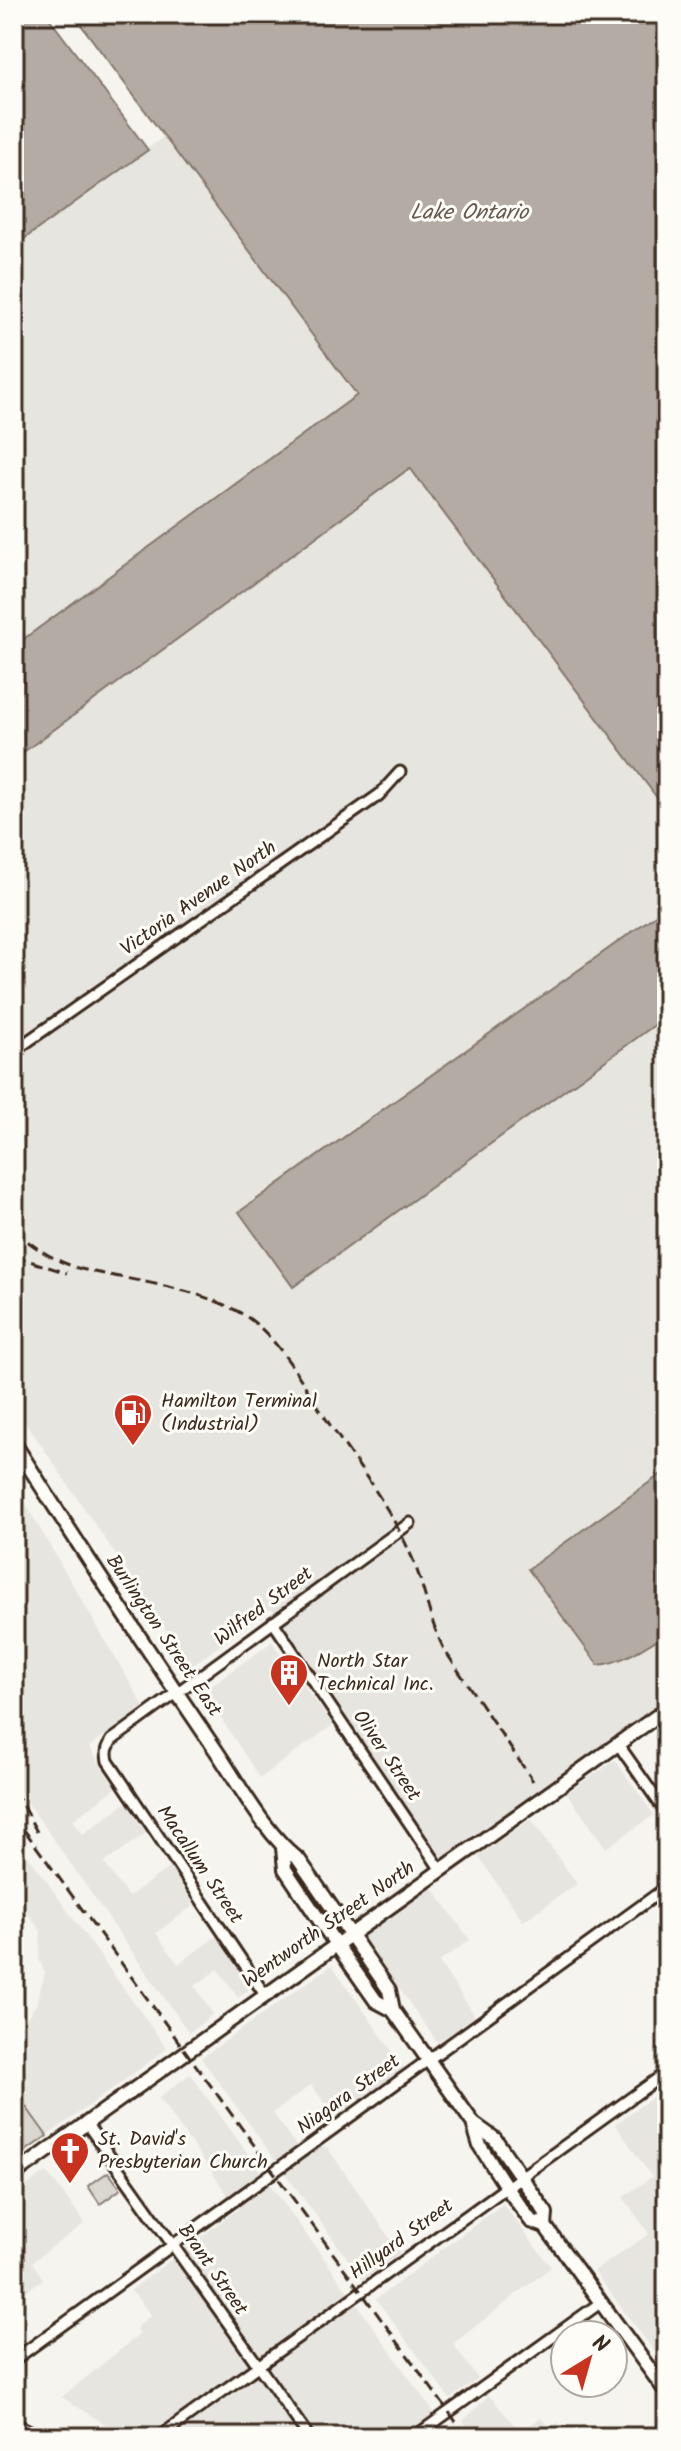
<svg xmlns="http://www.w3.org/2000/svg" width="681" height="2451" font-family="Kalam,sans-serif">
<rect width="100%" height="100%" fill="#f5f4ee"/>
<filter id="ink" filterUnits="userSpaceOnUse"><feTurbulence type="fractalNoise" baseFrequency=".0125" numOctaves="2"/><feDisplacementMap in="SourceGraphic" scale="16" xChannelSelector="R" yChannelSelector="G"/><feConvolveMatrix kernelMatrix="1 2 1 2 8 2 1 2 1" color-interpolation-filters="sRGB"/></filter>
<g filter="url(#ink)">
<g fill="#e7e5df">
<path d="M165 136 357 395 14 646V246Z"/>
<path d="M411 468 667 811V907L239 1212 293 1286 667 1016V1470L529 1569 608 1664 632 1655 667 1633V1735L650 1712 443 1861 271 1609 191 1666 14 1405V759Z"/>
<path d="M14 1484 144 1707 89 1747 116 1788 73 1820 83 1834 127 1802 146 1833 104 1863 128 1897 170 1867 194 1905 156 1933 178 1964 217 1936 248 1983V1990L238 1998 218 1969 195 1986 213 2014 189 2033 14 1783Z"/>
<path d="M272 1642 333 1725 260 1778 203 1691Z"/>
<path d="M615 1760 654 1815 606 1848 567 1793Z"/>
<path d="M531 1819 577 1884 523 1921 478 1856Z"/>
<path d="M21 1846 167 2049 47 2136 14 2090V2035L36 2005 45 1973 39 1959 41 1931 14 1895V1852Z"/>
<path d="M432 1887 470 1940 439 1962 475 2016 438 2043 361 1935Z"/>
<path d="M332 1965 405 2070 336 2117 311 2085 273 2113 296 2146 327 2147 400 2253 363 2280 201 2058Z"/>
<path d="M190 2074 359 2307 451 2437H125L62 2397 140 2334 136 2328 151 2315 131 2290 238 2209 159 2098Z"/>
<path d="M667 2087V2368L594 2271 649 2234 623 2197 652 2177 615 2124Z"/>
<path d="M47 2172 85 2223 32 2262 43 2279 14 2300V2194Z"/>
<path d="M503 2204 551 2267 453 2344 478 2379 450 2399 376 2299Z"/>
<path d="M489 2395 520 2432 541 2418 550 2429 558 2423 568 2437H475L463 2421Z"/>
</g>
<g fill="#dad6d0" stroke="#8a8077" stroke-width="2">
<path d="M14 2090 47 2136 14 2159Z"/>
<path d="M108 2172 121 2189 100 2204 88 2186Z"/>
</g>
<g fill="#b4aca4" stroke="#84786e" stroke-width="2">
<path d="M14 14H46L148 150 14 246Z"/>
<path d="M73 14H667V811L410 468 14 759V646L357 395Z"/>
<path d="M667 907V1016L293 1287 239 1212Z"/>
<path d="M667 1470V1633C646 1646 623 1663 598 1665L528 1569Z"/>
</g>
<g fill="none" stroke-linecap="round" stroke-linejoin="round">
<g stroke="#3b2a1e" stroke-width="15">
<g id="street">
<path d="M14 1051 379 795 400 772"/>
<path d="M273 1622 441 1870"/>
<path d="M618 1744 667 1814"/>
<path d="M265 1995 108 1761C106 1752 107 1748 112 1740L410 1523"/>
<path d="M86 2123 309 2437"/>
<path d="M14 2360 667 1887"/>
<path d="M14 2423 41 2437"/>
<path d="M159 2437 667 2072"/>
<path d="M414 2437 600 2303"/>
</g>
</g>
<g stroke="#3b2a1e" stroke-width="18">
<g id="secondary">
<path d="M14 1443C79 1546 146 1648 215 1749 239 1784 265 1834 299 1860L389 1990 393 2010 473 2123 480 2146 507 2188 531 2221 545 2226 667 2393"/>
<path d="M283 1848 285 1869 322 1924 376 2001 393 2010"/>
<path d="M474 2124 495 2139 546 2213 545 2226"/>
<path d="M14 2175 667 1709"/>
</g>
</g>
<use href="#street" stroke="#fdfcf7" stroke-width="9"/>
<use href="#secondary" stroke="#fdfcf7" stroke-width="12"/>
<g stroke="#3b2a1e" stroke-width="3" stroke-dasharray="12 6" stroke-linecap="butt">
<path d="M14 1230C34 1248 55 1261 81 1269 135 1282 195 1286 244 1315 280 1338 303 1385 326 1419 356 1463 389 1505 410 1553 425 1585 428 1620 445 1651L533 1781"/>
<path d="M14 1256 67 1273"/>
<path d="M14 1790 37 1832"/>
<path d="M14 1816 467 2437"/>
</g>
</g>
</g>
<defs>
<g id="fuel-pin" transform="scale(2)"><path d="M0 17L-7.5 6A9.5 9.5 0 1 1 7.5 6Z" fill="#c8321e" stroke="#fdfcf7"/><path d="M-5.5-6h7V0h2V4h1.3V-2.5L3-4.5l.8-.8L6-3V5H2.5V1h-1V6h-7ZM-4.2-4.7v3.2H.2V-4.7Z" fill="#fff"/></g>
<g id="building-pin" transform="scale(2)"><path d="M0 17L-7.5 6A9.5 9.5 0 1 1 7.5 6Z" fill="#c8321e" stroke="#fdfcf7"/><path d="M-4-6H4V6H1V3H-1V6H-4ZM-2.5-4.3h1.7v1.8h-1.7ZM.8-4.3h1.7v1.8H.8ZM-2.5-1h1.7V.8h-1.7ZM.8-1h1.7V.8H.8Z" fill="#fff"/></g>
<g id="church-pin" transform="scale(2)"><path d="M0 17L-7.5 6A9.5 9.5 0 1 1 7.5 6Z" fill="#c8321e" stroke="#fdfcf7"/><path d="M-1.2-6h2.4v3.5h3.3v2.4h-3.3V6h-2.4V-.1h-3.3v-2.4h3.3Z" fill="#fff"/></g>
</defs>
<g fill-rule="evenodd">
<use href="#fuel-pin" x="133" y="1413"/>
<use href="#building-pin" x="289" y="1673"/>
<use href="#church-pin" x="70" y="2151"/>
</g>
<g text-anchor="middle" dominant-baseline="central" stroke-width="6" stroke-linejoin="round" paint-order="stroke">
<g font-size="20" fill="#3b2a1e" stroke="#fdfcf7">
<text transform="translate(199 899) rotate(-35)">Victoria Avenue North</text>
<text transform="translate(264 1607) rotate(-37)">Wilfred Street</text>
<text transform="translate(163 1636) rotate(56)">Burlington Street East</text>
<text transform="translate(386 1756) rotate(56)">Oliver Street</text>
<text transform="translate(199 1865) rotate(56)">Macallum Street</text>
<text transform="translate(329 1925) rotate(-35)">Wentworth Street North</text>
<text transform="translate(349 2095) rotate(-36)">Niagara Street</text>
<text transform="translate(402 2240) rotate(-36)">Hillyard Street</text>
<text transform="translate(212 2270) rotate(55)">Brant Street</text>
</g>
<g font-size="20" fill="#3b2a1e" stroke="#fdfcf7" text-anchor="start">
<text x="161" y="1402">Hamilton Terminal<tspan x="161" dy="23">(Industrial)</tspan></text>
<text x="317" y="1662">North Star<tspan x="317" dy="23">Technical Inc.</tspan></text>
<text x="98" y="2140">St. David's<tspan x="98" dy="23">Presbyterian Church</tspan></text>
</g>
<g font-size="22" font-style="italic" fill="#65584d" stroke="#fdfcf7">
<text x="469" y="213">Lake Ontario</text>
</g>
</g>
<rect width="681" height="2451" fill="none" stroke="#fdfcf7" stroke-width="48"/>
<rect x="24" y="24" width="633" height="2403" fill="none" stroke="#3b2a1e" stroke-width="3" filter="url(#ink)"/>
<g transform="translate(589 2359) rotate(37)"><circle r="38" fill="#fdfcf7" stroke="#afa8a0" stroke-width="2"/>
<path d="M0-6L14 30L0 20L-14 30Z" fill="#c8321e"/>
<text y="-12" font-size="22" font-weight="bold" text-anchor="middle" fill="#3b2a1e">N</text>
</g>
</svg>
